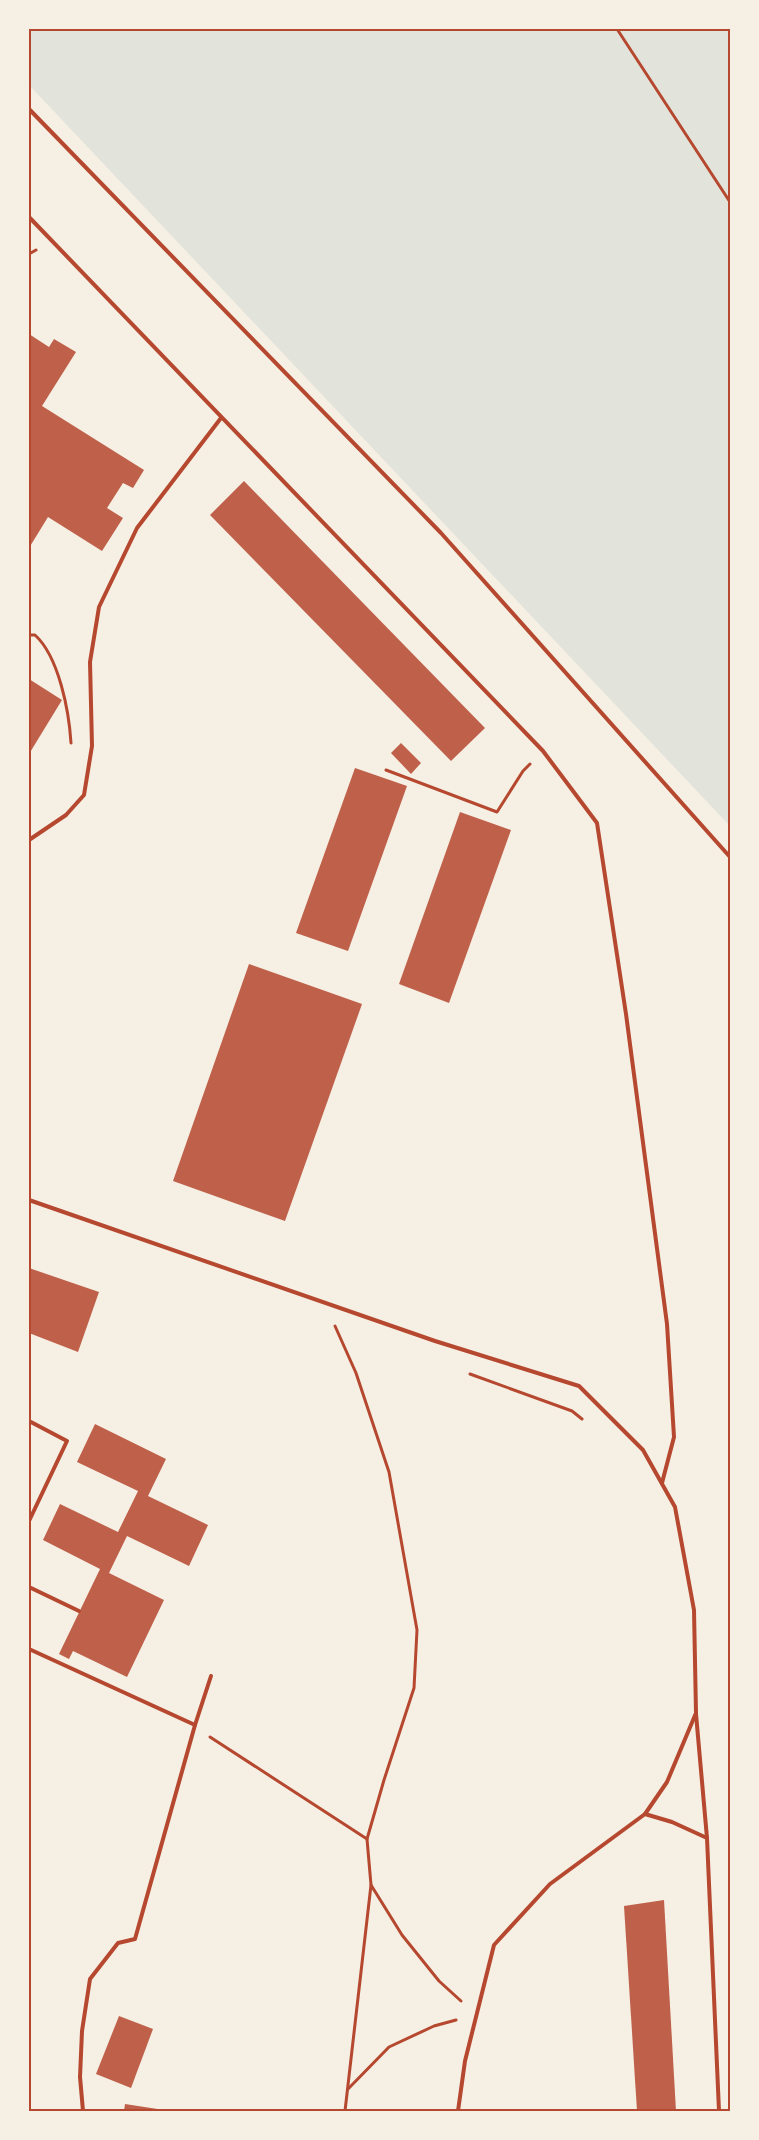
<svg xmlns="http://www.w3.org/2000/svg" width="759" height="2140" font-family="'Source Sans 3',sans-serif">
<rect width="100%" height="100%" fill="#f6efe4"/>
<path fill="#e2e4dc" d="M29 29H730V826L29 85Z"/>
<g fill="#bf614a">
<path d="M29 334 49 347 54 339 76 352 42 406 144 470 133 488 123 483 107 508 123 518 102 551 48 517 29 548Z"/>
<path d="M244 481 485 728 451 761 210 515Z"/>
<path d="M29 679 62 700 29 754Z"/>
<path d="M401 743 421 763 411 774 391 753Z"/>
<path d="M355 768 407 786 348 951 296 933Z"/>
<path d="M460 812 511 830 449 1003 399 984Z"/>
<path d="M249 964 362 1004 285 1221 173 1181Z"/>
<path d="M29 1268 99 1292 78 1352 29 1333Z"/>
<path d="M95 1424 166 1459 148 1496 208 1525 189 1566 127 1536 109 1573 164 1600 127 1677 73 1651 69 1659 59 1654 100 1569 43 1540 60 1504 118 1532 138 1491 77 1462Z"/>
<path d="M664 1900 676 2111H637L624 1906Z"/>
<path d="M119 2016 153 2029 131 2088 96 2074Z"/>
<path d="M125 2104 164 2110V2111H124Z"/>
</g>
<g fill="none" stroke-linecap="round" stroke-linejoin="round">
<g stroke="#b5482f" stroke-width="3">
<path d="M617 29 730 202"/>
<path d="M29 254 36 250"/>
<path d="M29 635H35C59 657 69 711 71 743"/>
<path d="M386 770 497 812 523 771 530 764"/>
<path d="M335 1326 356 1373 389 1472 417 1630 414 1688 384 1780 367 1839 371 1885 345 2111"/>
<path d="M470 1374 572 1411 582 1419"/>
<path d="M210 1737 367 1839"/>
<path d="M371 1885 402 1935 439 1981 461 2001"/>
<path d="M348 2089 389 2047 434 2026 456 2020"/>
</g>
<g stroke="#b5482f" stroke-width="4">
<path d="M29 109 441 533 730 857"/>
<path d="M29 217 543 751 597 823 626 1014 667 1324 674 1437 662 1483"/>
<path d="M29 840 66 815 84 795 92 746 90 662 99 607 137 528 221 418"/>
<path d="M29 1200 435 1341 579 1386 643 1450 675 1507 694 1610 696 1713 667 1782 645 1814 550 1884 494 1945 465 2061 458 2111"/>
<path d="M29 1421 67 1441 29 1521"/>
<path d="M29 1587 79 1611"/>
<path d="M29 1649 195 1725 135 1939 118 1943 90 1979 82 2031 80 2077 83 2111"/>
<path d="M696 1714 707 1838 719 2111"/>
<path d="M195 1725 211 1676"/>
<path d="M645 1814 672 1822 707 1838"/>
</g>
</g>
<rect width="759" height="2140" fill="none" stroke="#f6efe4" stroke-width="60"/>
<rect x="30" y="30" width="699" height="2080" fill="none" stroke="#b5482f" stroke-width="2"/>
</svg>
